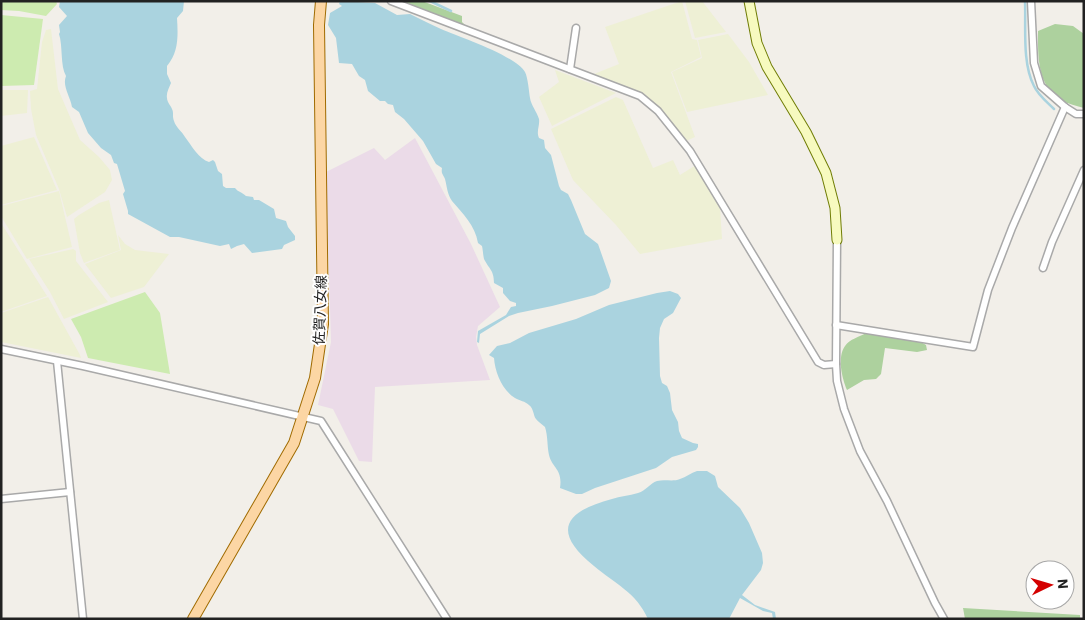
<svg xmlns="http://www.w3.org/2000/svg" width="1085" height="620" font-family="'IBM Plex Sans','Noto Sans JP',sans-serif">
<rect width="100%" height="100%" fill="#f2efe9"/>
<path fill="#ebdbe8" d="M415 138 471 244 500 307 478 326 476 337 477 345 490 380 375 387 372 462 359 461 333 409 318 405 331 342 326 172 374 148 385 160Z"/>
<g fill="#eef0d5">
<path d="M682 1 692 39 697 40 701 57 671 72 695 137 686 141 649 102 633 89 589 76 619 64 605 27Z"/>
<path d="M685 1H702L726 32 695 38Z"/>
<path d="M51 29 58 89 80 140 99 157 110 170 112 180 105 192 67 217 59 189 36 135 31 109 30 91 37 89 42 42 46 30Z"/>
<path d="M728 34 749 62 768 95 687 112 672 72 702 58 698 40Z"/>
<path d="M555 70 616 93 552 126 539 97 559 82Z"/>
<path d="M1 90H28L27 113 1 116Z"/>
<path d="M616 97 623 100 653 168 673 160 680 175 696 165 720 207 722 239 640 254 616 225 573 180 551 129Z"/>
<path d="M34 137 57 190 1 205V146Z"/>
<path d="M59 191 72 247 27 259 1 216V206Z"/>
<path d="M109 200 120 250 84 263 80 253 74 219 79 215 99 203Z"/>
<path d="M1 223 47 296 1 312Z"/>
<path d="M118 235 125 244 135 250 169 254 144 287 111 298 85 264 121 250Z"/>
<path d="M73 249 76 251V261L108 302 64 319 50 292 29 259Z"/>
<path d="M48 297 80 355 81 358 1 342V313Z"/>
</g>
<g fill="#cdebb0">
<path d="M1 1H56L57 4 46 16 19 11 1 10Z"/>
<path d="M1 15 43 19 34 85 1 86Z"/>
<path d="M145 292 160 313 170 374 88 358 81 337 71 319Z"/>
</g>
<g fill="#add19e">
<path d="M398 1H422L462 16V22L466 26Z"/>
<path d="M1055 24 1073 26 1084 34V108C1077 106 1068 104 1061 100 1037 86 1038 56 1038 31Z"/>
<path d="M866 333 919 341 926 345 927 350 917 352 885 348 881 374 876 379 864 380 847 390C842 378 837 357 845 346 850 339 859 337 866 333Z"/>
<path d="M963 608 1080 615V619H965Z"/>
</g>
<g fill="#aad3df">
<path d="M60 1H184L183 11 177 18C178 35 179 52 167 66V74L171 83C169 88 166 93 167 98 167 102 171 106 172 109 174 113 172 116 174 121 176 128 182 131 185 137 191 145 199 159 209 162L213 160 215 162 218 171 222 174 223 186 226 188H235C238 192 242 192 246 196L253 197 254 200H259L274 209 276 218 286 221 288 227 295 236V240L284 245 282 249 252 253 244 244 237 246 231 249 229 244 220 246 179 237H170L128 214V211L123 194 125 191 117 164 114 163 111 155 101 148 88 133 79 112 72 107C70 96 62 86 66 76 60 66 63 46 59 34L60 32 59 25 67 16 59 7Z"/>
<path d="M340 1 375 3 397 15 410 14C420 19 430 24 441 29 460 37 516 56 525 72 528 78 529 92 530 98 531 105 537 112 539 119 540 126 536 131 539 138L544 140 545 148 551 155 559 186 561 190 568 194 571 200 585 234 598 244 611 281 609 288 595 295 552 306 518 313 509 316 480 334 479 343 477 342 478 331 506 315 511 307 516 306V303L510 301 503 293V288L494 283C494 270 489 269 484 259 483 255 483 250 482 246L478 243C475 225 463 214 452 201 447 194 447 186 445 179 443 174 441 174 442 168L436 164 423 141 404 119 395 112 393 105 388 104 385 101H380L368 91 365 80 359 76 352 64 339 63 336 38 328 25 330 13 342 6 339 4Z"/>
<path d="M670 291 678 294 681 298 673 313 664 319 660 328 659 338 660 376 662 383 667 386 670 393 672 410 678 422 679 431 682 438 693 443 698 444V447L696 450 672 457 656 468 595 488 582 494H576L560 488C563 469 552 468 549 455 547 446 548 436 545 427 542 424 538 422 536 419 533 415 534 409 529 405 525 401 520 401 515 398 502 390 495 372 494 358L489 355 497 346 510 343 529 333 576 319 609 305 657 293Z"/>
<path d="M697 471H707L715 476 718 487 740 508 749 523 762 553 763 563 761 570 742 595 755 605 775 612 776 619H773L772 613 763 611 740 598 729 619H648C636 592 615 584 594 566 552 532 563 512 612 499 620 496 629 496 638 493 646 491 650 483 657 481 665 479 673 482 680 479 686 477 691 473 697 471Z"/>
</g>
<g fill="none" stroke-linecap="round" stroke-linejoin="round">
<g stroke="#aad3df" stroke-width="2.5">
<path d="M430 1 451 11"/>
<path d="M1025 1C1026 27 1022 63 1034 86 1038 95 1047 102 1054 109"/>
</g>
<g stroke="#a9a9a9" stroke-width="9">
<g id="street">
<path d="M391 1 640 96 658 111 690 151 818 362 824 365 836 364"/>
<path d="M1031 1 1034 63 1041 86 1065 107 1076 114H1084"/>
<path d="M570 69 576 28"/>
<path d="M837 240 836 364 837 381 844 409 860 451 887 501 935 603 944 619"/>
<path d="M1043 268 1052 242 1084 170"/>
<path d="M836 325 973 347 988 290 1012 228 1065 107"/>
<path d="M1 349 83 366 321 421 447 619"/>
<path d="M57 361 83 619"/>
<path d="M1 499 70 492"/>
</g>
</g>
<g stroke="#707d05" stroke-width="11">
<path id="secondary" d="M749 1 757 43 767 67 806 132 826 173 835 208 837 240"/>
</g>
<g stroke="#a06b00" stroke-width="12">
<path id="primary" d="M193 619 294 443 315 378 323 324 319 25 321 1"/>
</g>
<use href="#street" stroke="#fff" stroke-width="6"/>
<use href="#secondary" stroke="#f7fabf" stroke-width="9"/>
<use href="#primary" stroke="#fcd6a4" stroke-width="10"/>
</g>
<g text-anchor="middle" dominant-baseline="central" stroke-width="4" stroke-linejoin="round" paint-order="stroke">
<g font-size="14" fill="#222" stroke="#fff">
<text transform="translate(320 310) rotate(-88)">佐賀八女線</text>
</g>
</g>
<rect width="1085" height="620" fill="none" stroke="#222222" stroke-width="5"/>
<g transform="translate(1050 585) rotate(85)"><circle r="24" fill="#ffffff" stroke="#a7a7a7"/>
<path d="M0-4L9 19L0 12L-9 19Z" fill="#d40000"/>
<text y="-8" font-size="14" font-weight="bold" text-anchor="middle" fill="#222222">N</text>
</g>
</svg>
